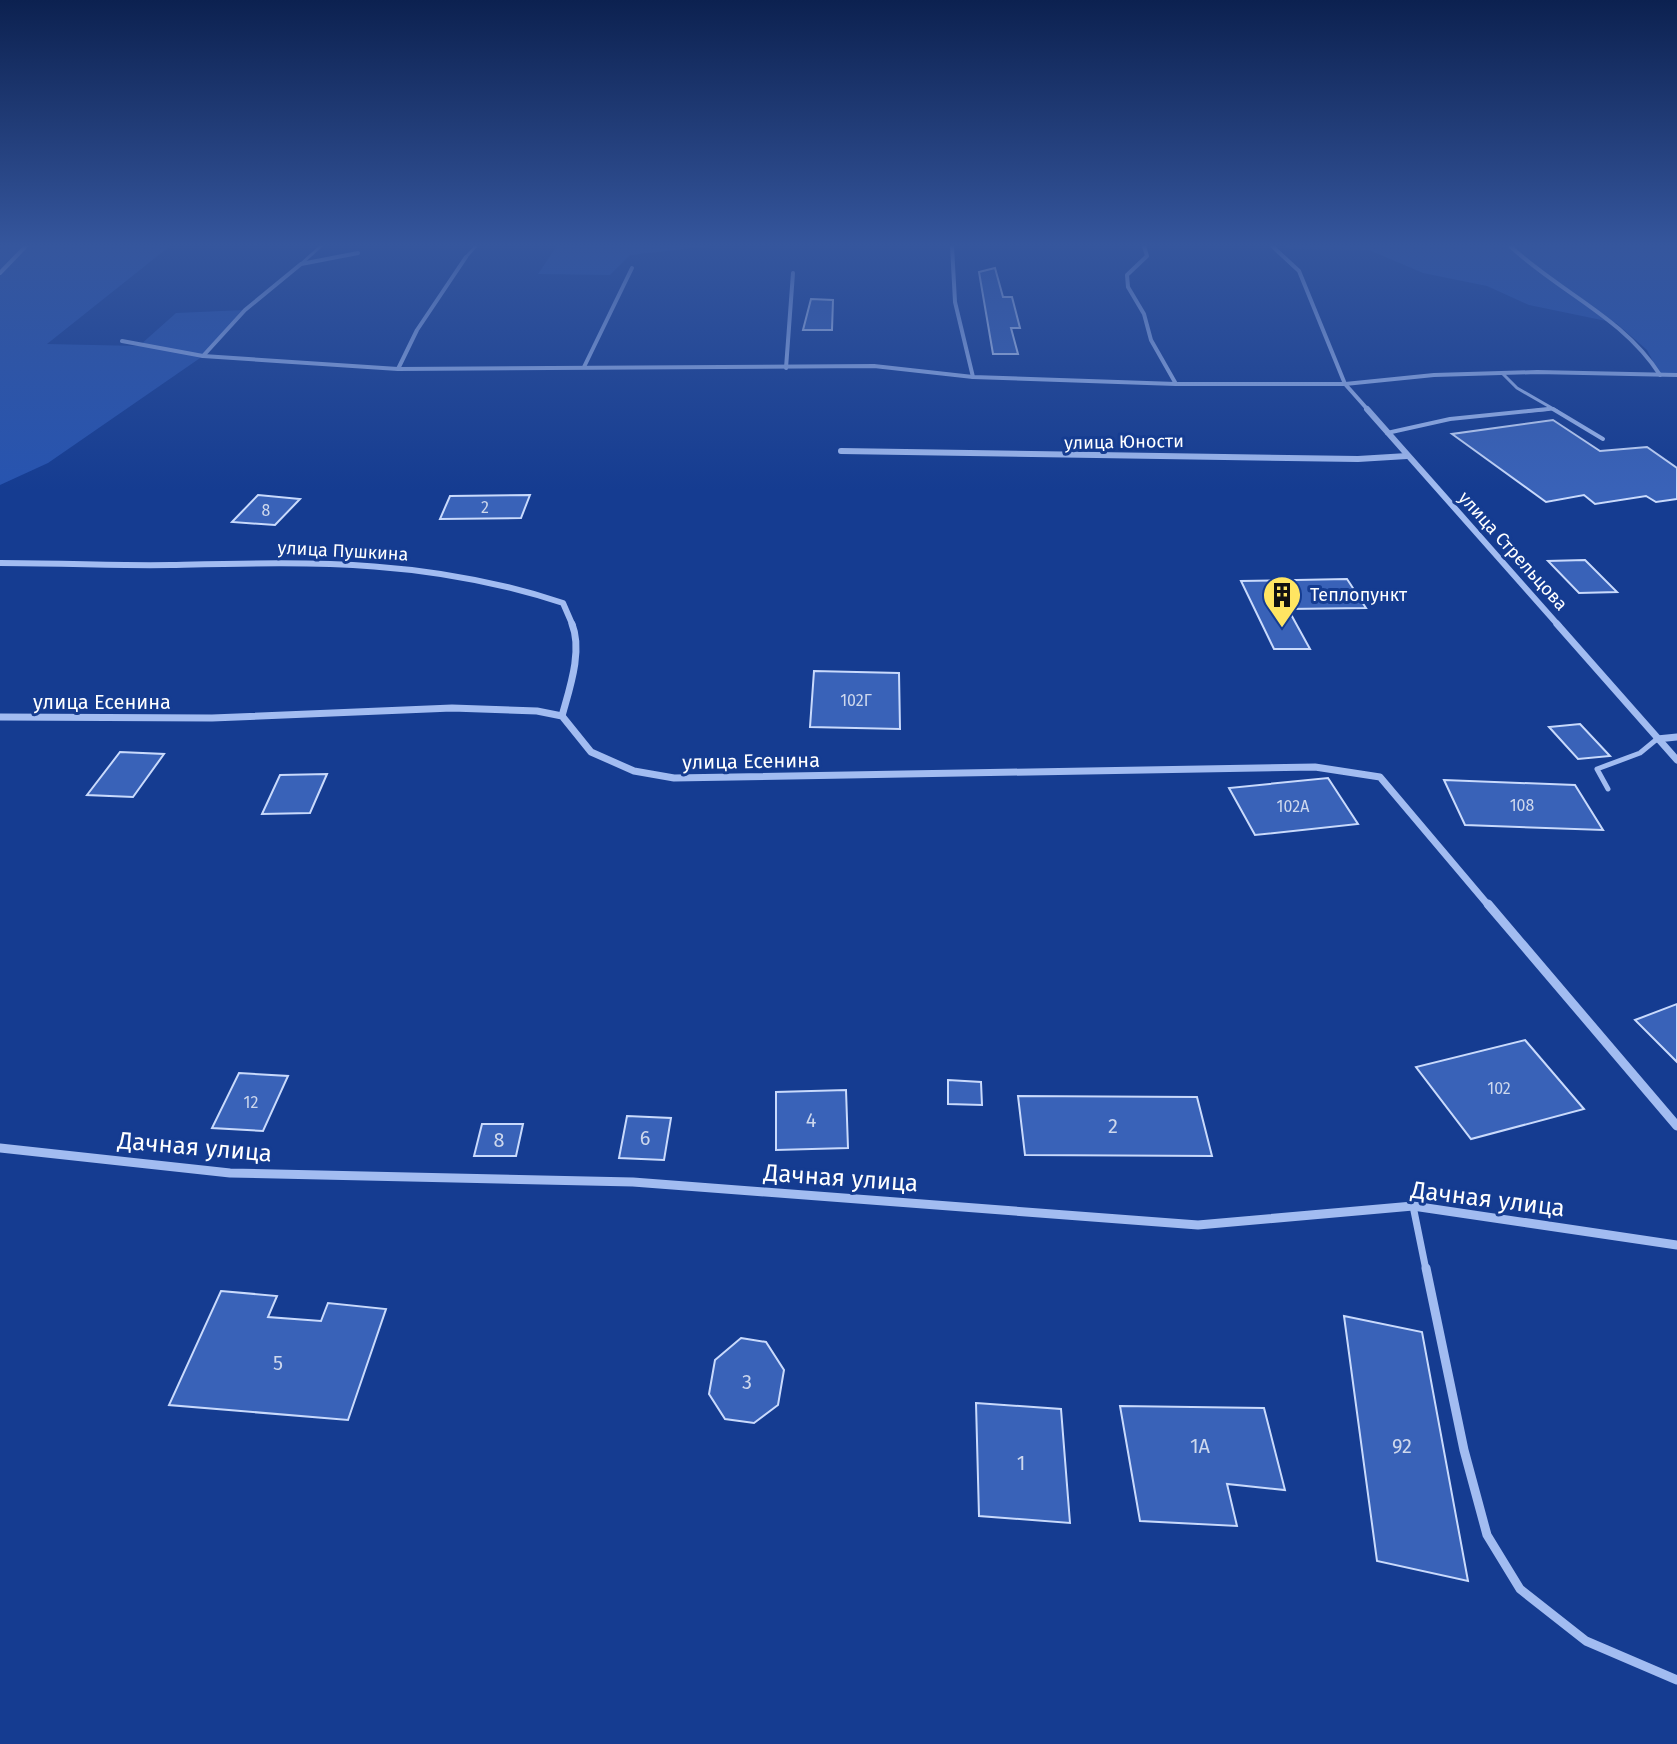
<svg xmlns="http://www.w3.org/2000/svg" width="1677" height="1744" font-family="'Fira Sans',sans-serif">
<rect width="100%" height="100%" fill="#153c91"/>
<g fill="#2754b0">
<path d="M0 246H170L47 344 139 346 176 313 245 310 203 356 48 463 0 485Z"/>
<path d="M557 246H711L630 255 610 275 538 274Z"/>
<path d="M1286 246H1677V375H1660L1647 350 1616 323 1529 305 1487 286 1423 273 1369 250 1289 249Z"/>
</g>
<g fill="#3962b8" stroke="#c9dafc" stroke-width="2">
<path d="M995 268 1003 297H1012L1020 328H1011L1018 354H993L979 272Z"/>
<path d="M811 299 833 300 832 330H803Z"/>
<path d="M1553 420 1600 451 1647 447 1677 468V499L1656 502 1646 496 1595 504 1584 495 1546 502 1452 434Z"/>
<path d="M258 495 300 499 275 525 232 522Z"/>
<path d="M530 495 521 518 440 519 450 496Z"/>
<path d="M1585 560 1617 592 1579 593 1548 561Z"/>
<path d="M1347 579 1366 608 1288 609 1310 649H1274L1241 581Z"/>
<path d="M814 671 899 673 900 729 810 727Z"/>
<path d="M1580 724 1610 756 1578 759 1549 727Z"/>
<path d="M120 752 164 754 133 797 87 795Z"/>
<path d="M327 774 310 813 262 814 280 775Z"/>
<path d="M1328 778 1358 824 1255 835 1229 788Z"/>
<path d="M1444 780 1575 785 1603 830 1465 825Z"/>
<path d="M1677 1004V1062L1635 1020Z"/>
<path d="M1525 1040 1584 1109 1471 1139 1416 1067Z"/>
<path d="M239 1073 288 1076 263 1131 212 1128Z"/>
<path d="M948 1080 981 1082 982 1105 948 1104Z"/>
<path d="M846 1090 848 1148 776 1150V1092Z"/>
<path d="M1018 1096 1197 1097 1212 1156 1025 1155Z"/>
<path d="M627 1116 671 1118 664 1160 619 1158Z"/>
<path d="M482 1124H523L516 1156H474Z"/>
<path d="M221 1291 277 1296 268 1317 321 1321 328 1303 386 1309 348 1420 169 1405Z"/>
<path d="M1344 1316 1422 1332 1468 1581 1377 1561Z"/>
<path d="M741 1338 766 1342 784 1370 778 1405 754 1423 725 1419 709 1394 715 1360Z"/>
<path d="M976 1403 1061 1409 1070 1523 979 1516Z"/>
<path d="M1120 1406 1264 1408 1285 1490 1227 1484 1237 1526 1140 1521Z"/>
</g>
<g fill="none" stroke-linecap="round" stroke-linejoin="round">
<g stroke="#a2bcf1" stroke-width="3">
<path d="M466 257 476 246"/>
<path d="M301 264 321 246"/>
<path d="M1502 373 1517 388 1557 411"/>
<path d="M1528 411 1553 409"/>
</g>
<g stroke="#a2bcf1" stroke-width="4">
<path d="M1553 409 1603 439"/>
<path d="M1387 433 1450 419 1548 409"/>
</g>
<path stroke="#a2bcf1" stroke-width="5" d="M1608 789 1597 769 1640 753 1657 739"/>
<path stroke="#a2bcf1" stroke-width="7" d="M1413 1206 1426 1270"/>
<path stroke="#a2bcf1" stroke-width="9" d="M1426 1268 1464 1450 1487 1535 1520 1589 1586 1641 1677 1680"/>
<g stroke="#a2bcf1" stroke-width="4">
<path d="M952 246 955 302 973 377"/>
<path d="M1144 246 1147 256 1127 275 1128 287 1144 314 1151 340 1176 384"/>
<path d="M1272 246 1299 271 1345 384 1369 411"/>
<path d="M1510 246C1559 292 1623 317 1660 375"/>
<path d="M0 273 26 246"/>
<path d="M122 341 203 356 398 369 874 366 973 377 1176 384H1345L1434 375 1537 372 1677 375"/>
<path d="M203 356 245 310 301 264 358 253"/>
<path d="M584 367 632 268"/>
<path d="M786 368 793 273"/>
<path d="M398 369 417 330 466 257"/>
</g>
<g stroke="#a2bcf1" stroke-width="6">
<path d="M1367 409 1559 626"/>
<path d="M841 451 1358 459 1407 456"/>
<path d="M0 563C57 563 114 566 171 565 311 562 427 558 563 603L573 626"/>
</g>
<g stroke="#a2bcf1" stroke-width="7">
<path d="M1557 624 1677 760"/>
<path d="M562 716C569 690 583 651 572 624"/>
<path d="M0 717 212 718 452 708 537 711 562 716 591 752 634 771 674 778 1315 767 1380 777 1489 906"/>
<path d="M1657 739 1677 737"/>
</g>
<g stroke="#a2bcf1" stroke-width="9">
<path d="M1488 904 1677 1126"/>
<path d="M0 1148 230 1173 633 1182 1198 1225 1413 1206 1677 1245"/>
</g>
</g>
<linearGradient id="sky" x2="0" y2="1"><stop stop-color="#0c2150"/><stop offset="0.5" stop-color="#35569d"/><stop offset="1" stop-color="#35569d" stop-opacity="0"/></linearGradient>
<rect width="1677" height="490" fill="url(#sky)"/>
<defs>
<g id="building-pin" transform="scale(2)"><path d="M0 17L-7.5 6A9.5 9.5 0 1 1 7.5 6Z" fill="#ffe562" stroke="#153c91"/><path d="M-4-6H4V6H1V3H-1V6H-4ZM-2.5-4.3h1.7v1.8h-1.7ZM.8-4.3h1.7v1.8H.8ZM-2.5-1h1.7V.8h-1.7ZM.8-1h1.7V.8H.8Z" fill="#111"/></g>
</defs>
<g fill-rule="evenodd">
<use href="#building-pin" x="1282" y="595"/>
</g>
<g text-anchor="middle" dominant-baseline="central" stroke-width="6" stroke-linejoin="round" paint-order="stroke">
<g font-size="16" fill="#ced8ed">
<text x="485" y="507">2</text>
<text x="266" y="510">8</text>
<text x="856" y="700">102Г</text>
<text x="1522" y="805">108</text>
<text x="1293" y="806">102А</text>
<text x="1499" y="1088">102</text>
<text x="251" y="1102">12</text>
</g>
<g font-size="18" fill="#fff" stroke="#153c91">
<text transform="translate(1124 442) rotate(-1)">улица Юности</text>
<text transform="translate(343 551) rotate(3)">улица Пушкина</text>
<text transform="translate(1513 551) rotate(48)">улица Стрельцова</text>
</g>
<g font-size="18" fill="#fff" stroke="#153c91" text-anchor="start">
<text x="1310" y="595">Теплопункт</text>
</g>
<g font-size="20" fill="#fff" stroke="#153c91">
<text x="102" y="702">улица Есенина</text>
<text transform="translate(751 761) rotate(-1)">улица Есенина</text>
</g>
<g font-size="20" fill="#ced8ed">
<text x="811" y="1120">4</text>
<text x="1113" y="1126">2</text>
<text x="645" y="1138">6</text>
<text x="499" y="1140">8</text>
<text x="278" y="1363">5</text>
<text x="747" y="1382">3</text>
<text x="1200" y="1446">1А</text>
<text x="1402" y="1446">92</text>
<text x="1021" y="1463">1</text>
</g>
<g font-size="24" fill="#fff" stroke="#153c91">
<text transform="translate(195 1147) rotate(5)">Дачная улица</text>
<text transform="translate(841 1178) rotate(4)">Дачная улица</text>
<text transform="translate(1488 1199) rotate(7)">Дачная улица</text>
</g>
</g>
</svg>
